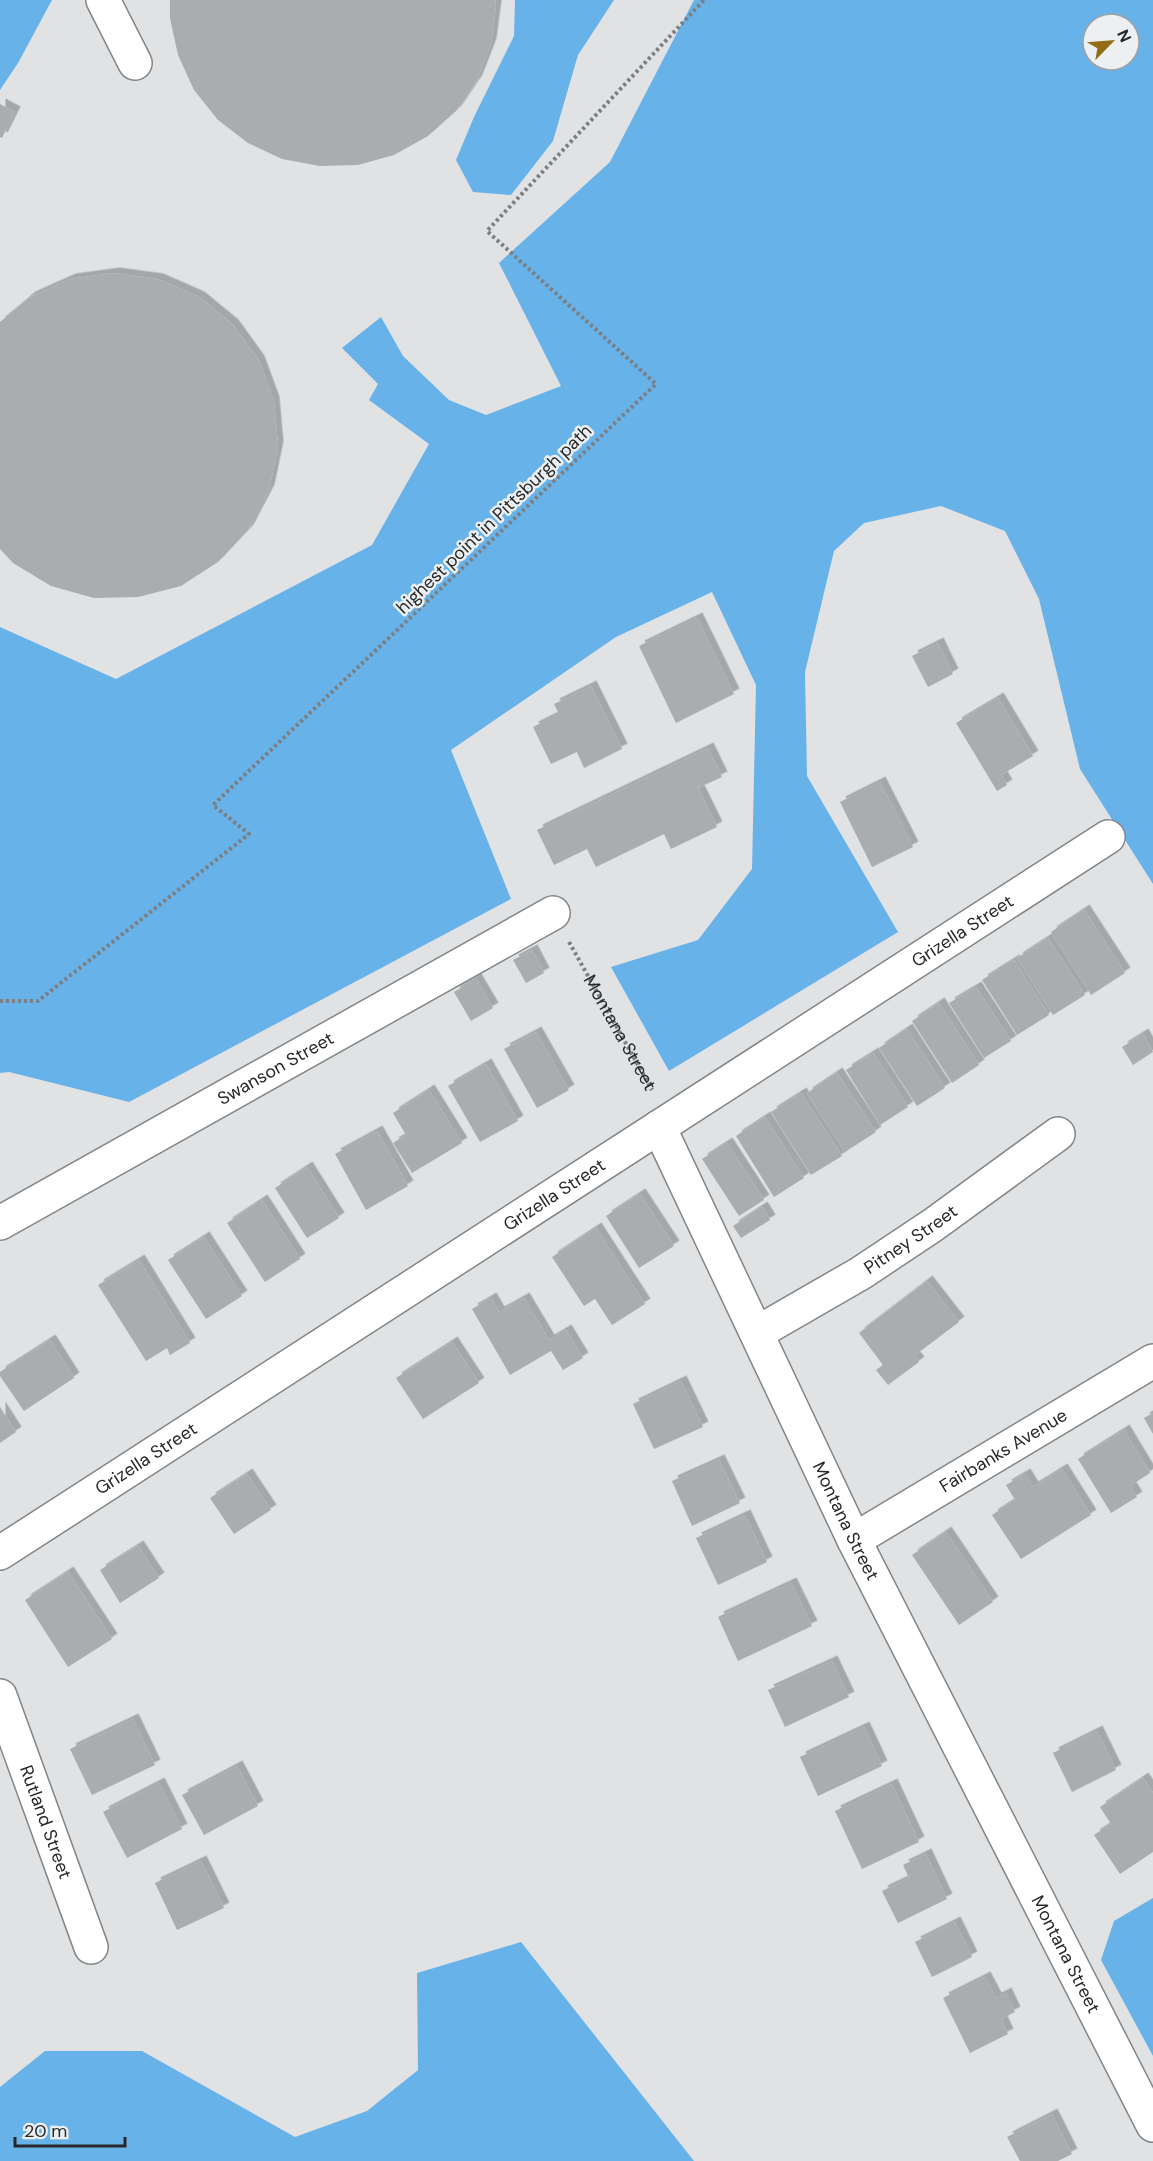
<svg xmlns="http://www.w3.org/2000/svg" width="1153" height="2161" font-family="'DM Sans',sans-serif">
<defs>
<filter id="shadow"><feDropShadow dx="5.5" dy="-5.5" stdDeviation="0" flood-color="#0004"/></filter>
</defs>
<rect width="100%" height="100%" fill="#e0e2e4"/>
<g fill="#68b2ea" fill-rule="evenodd">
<path d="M0 0H52L18 63 0 90Z"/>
<path d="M515 0H614L578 55 553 141 511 195 473 192 456 160 474 117 514 36Z"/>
<path d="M694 0H1153V884L1080 769 1039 599 1005 531 941 506 864 523 834 551 805 672 807 776 898 932 669 1071 611 967 698 940 752 869 756 685 712 592 616 637 451 750 511 899 129 1102 9 1072 0 1073V627L116 679 372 545 429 444 369 400 378 384 342 348 381 317 403 356 449 400 486 415 561 386 499 263 610 162ZM1093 24H1129V60H1093Z"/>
<path d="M1153 1898V2056L1101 1960 1114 1921Z"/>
<path d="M521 1942 694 2161H0V2087L45 2051H142L295 2137 367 2111 418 2070 417 1973Z"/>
</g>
<g fill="#aaacae" filter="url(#shadow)">
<path d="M170 0H495L496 6 491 44 477 80 456 111 428 136 394 155 358 165 320 166 282 159 248 143 218 120 194 90 178 55 170 18Z"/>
<path d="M0 104 15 112 2 138 0 137Z"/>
<path d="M114 273 158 279 199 297 233 325 259 361 274 402 278 447 269 490 248 530 218 562 181 586 138 597 94 598 51 586 13 563 0 549V322L30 297 70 279Z"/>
<path d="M697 618 734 694 676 723 639 646Z"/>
<path d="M938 643 953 674 928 687 912 656Z"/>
<path d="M591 686 622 749 584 768 577 752 551 764 533 727 559 714 554 704Z"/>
<path d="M998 698 1033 756 1001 775 1007 785 997 791 956 723Z"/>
<path d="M708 748 722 777 698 788 717 827 671 849 664 834 596 867 587 849 554 865 537 830Z"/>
<path d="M880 782 913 847 872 867 840 802Z"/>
<path d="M1084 910 1125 973 1091 995 1051 932Z"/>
<path d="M1048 938 1085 995 1053 1015 1017 958Z"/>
<path d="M532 950 544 973 526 983 513 960Z"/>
<path d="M1014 960 1049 1015 1017 1035 982 980Z"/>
<path d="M476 979 493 1008 471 1021 454 992Z"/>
<path d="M976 987 1011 1041 984 1058 949 1003Z"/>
<path d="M939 1003 979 1065 952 1083 912 1021Z"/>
<path d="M907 1029 945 1088 917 1106 879 1048Z"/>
<path d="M536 1032 569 1090 537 1108 504 1049Z"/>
<path d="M1143 1034 1153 1052 1133 1065 1122 1047Z"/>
<path d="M873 1053 908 1107 880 1125 846 1070Z"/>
<path d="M486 1064 518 1121 480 1142 448 1086Z"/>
<path d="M837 1073 876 1132 845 1152 807 1093Z"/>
<path d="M429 1090 462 1143 412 1173 393 1143 406 1135 393 1113Z"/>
<path d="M801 1093 842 1156 811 1175 771 1112Z"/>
<path d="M765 1117 804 1178 774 1197 736 1136Z"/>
<path d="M377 1131 408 1186 366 1210 335 1154Z"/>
<path d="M727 1143 764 1200 739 1216 702 1159Z"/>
<path d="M307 1167 339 1218 307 1238 275 1188Z"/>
<path d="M640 1194 674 1246 639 1268 606 1216Z"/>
<path d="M262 1200 300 1259 265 1282 227 1223Z"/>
<path d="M762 1207 770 1220 741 1238 733 1226Z"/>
<path d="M596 1228 645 1304 612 1325 595 1299 584 1306 552 1257Z"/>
<path d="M204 1237 242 1296 206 1319 168 1260Z"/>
<path d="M139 1260 190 1343 170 1355 167 1348 146 1361 98 1285Z"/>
<path d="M927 1281 959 1322 914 1356 919 1362 888 1385 876 1370 883 1365 859 1333Z"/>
<path d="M491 1298 499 1312 524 1298 549 1340 566 1330 583 1358 563 1370 551 1351 510 1375 472 1309Z"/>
<path d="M50 1340 74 1378 24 1411 0 1376V1372Z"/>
<path d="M452 1342 479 1383 423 1419 396 1378Z"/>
<path d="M681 1381 703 1427 654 1449 633 1404Z"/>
<path d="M0 1407 16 1432 0 1443Z"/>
<path d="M1153 1413V1434L1144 1418Z"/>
<path d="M1124 1430 1150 1473 1130 1486 1137 1497 1111 1513 1078 1459Z"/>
<path d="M719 1460 740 1503 692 1526 672 1481Z"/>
<path d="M1062 1469 1091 1515 1021 1559 992 1515 1015 1500 1006 1485 1025 1474 1033 1487Z"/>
<path d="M247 1474 271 1510 234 1534 210 1498Z"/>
<path d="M745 1515 767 1562 718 1585 696 1538Z"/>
<path d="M946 1532 993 1602 959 1625 912 1555Z"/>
<path d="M138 1546 159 1578 120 1603 100 1570Z"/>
<path d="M68 1572 112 1639 68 1667 25 1600Z"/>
<path d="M791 1583 812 1626 738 1661 718 1617Z"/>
<path d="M832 1661 849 1697 785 1727 768 1690Z"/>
<path d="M133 1719 155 1765 92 1795 70 1749Z"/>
<path d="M864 1727 882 1766 818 1796 800 1757Z"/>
<path d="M1097 1731 1116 1770 1072 1792 1053 1753Z"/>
<path d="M237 1766 258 1806 204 1835 182 1795Z"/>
<path d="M1143 1778 1153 1793V1852L1120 1874 1094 1835 1111 1824 1100 1807Z"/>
<path d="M159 1783 182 1829 127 1858 103 1812Z"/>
<path d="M892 1784 919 1842 862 1869 835 1811Z"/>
<path d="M926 1854 947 1899 898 1923 882 1891 909 1878 903 1865Z"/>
<path d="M201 1861 224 1908 177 1930 155 1883Z"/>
<path d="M955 1922 972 1957 932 1977 915 1942Z"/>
<path d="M985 1977 996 1998 1006 1993 1015 2012 1001 2019 1008 2034 970 2053 943 1998Z"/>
<path d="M1052 2114 1072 2154 1058 2161H1020L1007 2137Z"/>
</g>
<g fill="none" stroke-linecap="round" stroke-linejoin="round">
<g stroke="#838688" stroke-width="36">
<g id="minor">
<path d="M103 0 135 63"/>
<path id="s2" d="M659 1127 854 1540 1153 2125"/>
<path id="s3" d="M0 1223 553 913"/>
<path id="s4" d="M757 1333 861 1273 933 1225 1058 1134"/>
<path id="s5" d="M854 1540 1153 1361"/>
<path id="s6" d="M0 1553 1108 837"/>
<path id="s7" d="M0 1696 91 1947"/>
</g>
</g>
<g stroke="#7d7e7f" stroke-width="4" stroke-dasharray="3 3" stroke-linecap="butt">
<path id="s1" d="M569 942 652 1090"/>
<path d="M0 1001H38L249 834 213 805 656 384 487 231 704 0"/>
</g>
<use href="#minor" stroke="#fff" stroke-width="33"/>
</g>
<g text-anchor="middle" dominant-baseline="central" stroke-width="5" stroke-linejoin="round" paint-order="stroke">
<g font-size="18" fill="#272829" stroke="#edf0f2">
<text transform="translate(494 519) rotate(-44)">highest point in Pittsburgh path</text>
<text stroke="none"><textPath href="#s6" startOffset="1146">Grizella Street</textPath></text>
<text stroke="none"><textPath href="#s1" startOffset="104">Montana Street</textPath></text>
<text stroke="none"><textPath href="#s3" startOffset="316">Swanson Street</textPath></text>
<text stroke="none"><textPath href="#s6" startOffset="660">Grizella Street</textPath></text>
<text stroke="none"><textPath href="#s4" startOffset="180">Pitney Street</textPath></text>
<text stroke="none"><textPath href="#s5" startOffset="174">Fairbanks Avenue</textPath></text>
<text stroke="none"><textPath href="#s6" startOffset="174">Grizella Street</textPath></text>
<text stroke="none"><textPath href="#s2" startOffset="436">Montana Street</textPath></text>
<text stroke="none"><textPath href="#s7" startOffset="134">Rutland Street</textPath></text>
<text stroke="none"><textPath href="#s2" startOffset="922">Montana Street</textPath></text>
</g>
</g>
<g transform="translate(1111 42) rotate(65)"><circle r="28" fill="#edf0f2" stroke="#9ea0a2" stroke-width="1.5"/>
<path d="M0-4.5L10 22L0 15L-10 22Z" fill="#936d15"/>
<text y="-9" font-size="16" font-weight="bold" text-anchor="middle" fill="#272829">N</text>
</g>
<path d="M15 2137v9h110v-9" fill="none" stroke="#272829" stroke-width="3"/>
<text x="24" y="2137" font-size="18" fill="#272829" stroke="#edf0f2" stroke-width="4.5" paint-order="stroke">20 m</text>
</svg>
